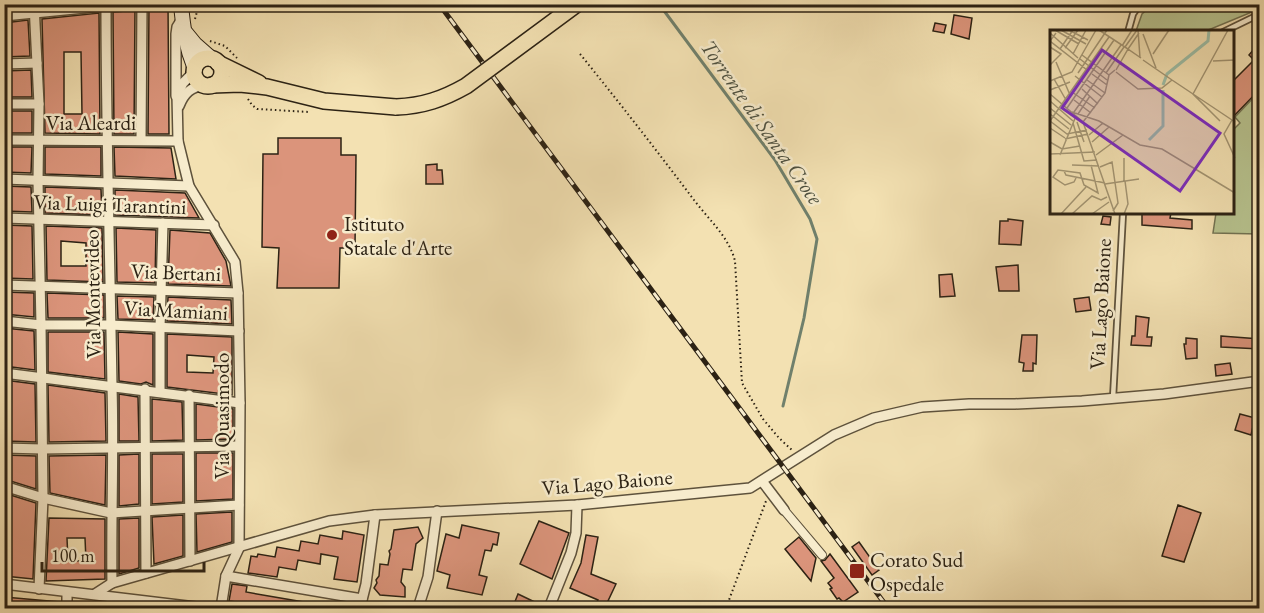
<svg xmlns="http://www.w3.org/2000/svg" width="1264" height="613" font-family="'EB Garamond',serif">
<rect width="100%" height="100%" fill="#f3e1b2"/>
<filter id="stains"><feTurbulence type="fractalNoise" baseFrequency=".00333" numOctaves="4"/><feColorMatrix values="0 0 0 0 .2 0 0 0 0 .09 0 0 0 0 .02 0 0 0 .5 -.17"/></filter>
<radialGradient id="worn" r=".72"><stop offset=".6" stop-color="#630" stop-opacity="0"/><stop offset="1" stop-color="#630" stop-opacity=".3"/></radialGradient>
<g fill="#b7c38f" stroke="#727252" stroke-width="1.5">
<path d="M1152 5V4L1253 5 1252 12 1206 31H1136L1142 14Z"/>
<path d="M1259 92V234L1213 233 1216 213H1232L1233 126 1235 128 1240 123 1235 117Z"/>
</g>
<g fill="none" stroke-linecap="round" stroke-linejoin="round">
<path stroke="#70806c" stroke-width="3" d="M659 4 775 160 810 219 817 239 804 318 783 406"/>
</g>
<g fill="#db947b" stroke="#2c2214" stroke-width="1.5" fill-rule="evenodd">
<path d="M4 4H27V7L4 9Z"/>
<path d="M168 4 169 134H148L149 5Z"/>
<path d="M135 7 134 134H114L113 12 126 11Z"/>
<path d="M99 13 100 134 45 133 42 19ZM64 52H81L82 114H64Z"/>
<path d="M954 15 972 18 969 39 951 34Z"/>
<path d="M28 20 30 56 4 57V23Z"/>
<path d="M935 23 946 25 944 33 933 31Z"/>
<path d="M1254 49 1260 54V89L1233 117V81L1254 60 1249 55Z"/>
<path d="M31 70 32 97H4V71Z"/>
<rect x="4" y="111" width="28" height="22"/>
<path d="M278 138H341V155H356L355 248H340L339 288H277L279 248 262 247 263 154H278Z"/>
<path d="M4 147H32L31 173 4 172Z"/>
<path d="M45 147H101V176L45 174Z"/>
<path d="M114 147 171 148 176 179 115 176Z"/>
<path d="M437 164V170H442L443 184H426V165Z"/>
<path d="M4 186 31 187 32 212 4 211Z"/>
<path d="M45 187 101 189 102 215 45 213Z"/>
<path d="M115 190 185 193 199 218 115 215Z"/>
<path d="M1142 213H1171L1170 218 1192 220V229L1142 225Z"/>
<path d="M1103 216 1111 217 1110 225 1101 224Z"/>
<path d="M1008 219 1023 221 1021 245 999 244 1000 221H1008Z"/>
<path d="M4 225 32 226 33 279 4 278Z"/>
<path d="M46 226 102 228 103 282 47 280ZM61 241 86 243V266H61Z"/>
<path d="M116 228 156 230 155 283 117 282Z"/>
<path d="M170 230 210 233 226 261 231 286 168 284Z"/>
<path d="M1018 265 1019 291H999L996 267Z"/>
<path d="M952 274 955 296 940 297 939 275Z"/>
<path d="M4 292 34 293V317L4 314Z"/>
<path d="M47 293 104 295V318H48Z"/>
<path d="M117 296 154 297 153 320 118 319Z"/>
<path d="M168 297 231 300 232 324 167 321Z"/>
<path d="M1089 297 1091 310 1076 312 1074 299Z"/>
<path d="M1136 316 1149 318 1147 337H1152L1151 346 1131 345 1132 336H1135Z"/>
<path d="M4 328 34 331 35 370 4 366Z"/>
<path d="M48 332H104L105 379 48 372Z"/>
<path d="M118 332 153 334V385L146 382 141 384 119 381Z"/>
<path d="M167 334 232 337V395L167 387ZM187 355 214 357 213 373 187 372Z"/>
<path d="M1022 335H1037L1036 364 1033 363V371H1023L1024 363 1019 362Z"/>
<path d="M1221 336 1260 339V349L1221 347Z"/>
<path d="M1186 338 1197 339V358L1186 359 1184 344H1186Z"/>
<path d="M1230 363 1232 374 1216 376 1215 365Z"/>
<path d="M4 380 35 384 36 442 4 441Z"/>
<path d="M48 385 105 393 106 441 49 442Z"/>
<path d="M119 394 138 397 139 441H119Z"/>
<path d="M152 399 182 402 183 440 152 441Z"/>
<path d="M196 404 233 409V439L196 440Z"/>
<path d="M1240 414 1255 418 1251 435 1235 430Z"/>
<path d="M196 453H233V499L196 501Z"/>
<path d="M139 454V504L119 506V455Z"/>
<path d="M152 454H183V502L152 504Z"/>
<path d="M4 455 36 456V489L4 479Z"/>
<path d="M106 455 105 505 50 493 49 456Z"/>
<path d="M4 493 36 503 33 579 4 576Z"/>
<path d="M1178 505 1201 513 1184 562 1162 556Z"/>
<path d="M232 512V542L197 552 196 514Z"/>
<path d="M183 515V556L154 564 152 517Z"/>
<path d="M49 518 105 519V579L46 581ZM67 538H85L86 561H68Z"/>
<path d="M139 518V568L119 574V519Z"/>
<path d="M539 521 569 533 552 579 520 564Z"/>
<path d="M462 525 499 533 497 545 493 544 491 551 485 550 479 575 487 577 482 595 447 588 450 575 437 571 446 534 459 538Z"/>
<path d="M418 527 423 538 416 544 412 570 403 569 401 582 405 587V597L380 595 374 588 377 583 376 580 379 576 380 564 388 565 390 554 389 551 391 549 394 530Z"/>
<path d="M343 531 364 535 357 582 334 579 338 557 321 554 320 564 298 560 296 570 279 567 277 577 248 573 251 556 257 557 258 554 275 557 277 547 299 551 301 541 318 544 320 535 342 539Z"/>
<path d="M586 535 598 537 591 574 616 584 608 601 626 609H594L598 600 570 588 581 563Z"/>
<path d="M799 537 816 558 811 581 785 549Z"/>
<path d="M859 542 879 570 872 575 852 547Z"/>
<path d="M830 554 858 592 843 602 839 598 837 599 830 589 832 588 828 583 834 578 821 561 825 560Z"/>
<path d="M232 584 247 586 246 592 315 604V609H247V606H243V603L229 601Z"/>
<path d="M518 594 543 606 542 609H512Z"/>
<path d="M4 597 60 602V609H4Z"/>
</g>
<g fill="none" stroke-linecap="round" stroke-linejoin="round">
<g stroke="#5e523c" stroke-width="8">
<g id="service">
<path d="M1128 32 1133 14 1140 4"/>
<path d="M1223 32 1260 14"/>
<path d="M1113 398 1123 213"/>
</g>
</g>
<g stroke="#5e523c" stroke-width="10">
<path id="pedestrian" d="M784 510 822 555"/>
</g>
<g stroke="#5e523c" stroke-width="12">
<g id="minor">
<path d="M34 4 39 104 38 181 41 325 43 498 39 589"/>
<path d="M106 4C106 132 110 259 112 387 114 452 111 517 112 583"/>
<path d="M4 16 125 4"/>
<path d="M4 64 37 63"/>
<path d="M194 72 183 83 177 95 178 141 189 186 235 262 238 293 240 403 239 548 226 576 221 608"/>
<path d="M176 96V34L177 27 182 19"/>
<path d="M4 104H39"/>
<path d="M179 106C184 93 191 87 204 85"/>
<path d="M4 140 178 141"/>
<path d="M141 140 142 4"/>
<path d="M4 179 189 186"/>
<path d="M4 218 214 225"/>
<path d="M4 285 238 293"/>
<path d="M4 321 41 325H110L239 331"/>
<path d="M4 373 240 403"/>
<path d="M145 389 146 573"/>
<path d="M160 392V328L163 223"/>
<path d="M189 395 190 561"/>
<path d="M4 448 42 449 239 446"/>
<path d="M762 481 784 510"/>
<path d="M4 486 43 498 111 513 239 505"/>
<path d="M226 576 362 599"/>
<path d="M4 584 204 608"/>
<path d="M95 594 112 583 329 521 375 515 577 505 750 488 834 435 874 418 922 407 969 404H1015L1082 401 1164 394 1260 381"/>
<path d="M67 608V592"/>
<path d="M360 608 366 584 375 515"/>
<path d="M418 608 428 577 437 511"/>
<path d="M549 608 571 553 576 533 577 505"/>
</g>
</g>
<g stroke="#2c2214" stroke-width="16">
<g id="secondary">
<path d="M181 4C183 28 186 47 195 69"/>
<path d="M186 33 195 44 212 59"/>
</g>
</g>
<g stroke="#2c2214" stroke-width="18">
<g id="primary">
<circle cx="208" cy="72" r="14"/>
<path d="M218 63 259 83"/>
<path d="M212 85 240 84 267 87 324 101 396 107"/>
</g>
</g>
<g stroke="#2c2214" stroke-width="2" stroke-dasharray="1.5 3" stroke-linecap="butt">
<path d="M195 19 199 4"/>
<path d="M210 41 225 46 237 58"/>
<path d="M580 54C619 102 657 151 694 200 709 220 729 237 735 261L742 383 763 419 779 438 793 451"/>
<path d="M248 99 252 105 257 109 309 112"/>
<path d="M726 608 766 501"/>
</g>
<use href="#service" stroke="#f7eccd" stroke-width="4.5"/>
<use href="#pedestrian" stroke="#f7eccd" stroke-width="8"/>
<use href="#minor" stroke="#f7eccd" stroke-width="9"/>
<use href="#secondary" stroke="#f7eccd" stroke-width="14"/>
<use href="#primary" stroke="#f3e1b2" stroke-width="15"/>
<g stroke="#2c2214" stroke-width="5">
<path id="rail" d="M439 4 888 608"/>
</g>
<use href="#rail" stroke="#f7eccd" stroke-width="3" stroke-dasharray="9" stroke-linecap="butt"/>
<g stroke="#2c2214" stroke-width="18" stroke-linecap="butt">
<path id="primary-bridge" d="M396 107C423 106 443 99 466 86L577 4"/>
</g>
<use href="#primary-bridge" stroke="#f3e1b2" stroke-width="15"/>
</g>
<g fill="#8f2418" stroke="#f7eccd" stroke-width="2">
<circle cx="332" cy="235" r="6"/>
<rect x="849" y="563" width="16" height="16" rx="3"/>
</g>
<g text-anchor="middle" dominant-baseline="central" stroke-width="5" stroke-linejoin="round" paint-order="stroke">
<g font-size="21" fill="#2c2214" stroke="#f7eccd">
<text x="91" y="122">Via Aleardi</text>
<text transform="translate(110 204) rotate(2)">Via Luigi Tarantini</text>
<text transform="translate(176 272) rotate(2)">Via Bertani</text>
<text transform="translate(92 294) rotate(-91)">Via Montevideo</text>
<text transform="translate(1100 304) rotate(-87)">Via Lago Baione</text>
<text transform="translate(176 310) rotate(3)">Via Mamiani</text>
<text transform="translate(221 416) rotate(-90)">Via Quasimodo</text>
<text transform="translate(607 482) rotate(-5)">Via Lago Baione</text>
</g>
<g font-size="21" fill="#2c2214" stroke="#f7eccd" text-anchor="start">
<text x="344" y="223">Istituto<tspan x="344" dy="24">Statale d'Arte</tspan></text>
<text x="870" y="559">Corato Sud<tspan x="870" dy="24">Ospedale</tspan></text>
</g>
<g font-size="22" font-style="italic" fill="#4e5140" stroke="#f7eccd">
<text transform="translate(762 122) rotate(55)">Torrente di Santa Croce</text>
</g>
</g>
<g transform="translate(1050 30)">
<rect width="184" height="184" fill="#f3e1b2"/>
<path fill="none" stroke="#9dbea6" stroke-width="3" d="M113 55 117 44 158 11 159 0M99 110 113 96V60"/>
<path fill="none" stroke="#a39573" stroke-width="1.5" d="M5 0 29 14M11 0 36 14M19 0 38 10M49 0 78 19 66 40M88 0 90 28M0 3 28 28M6 3 0 11 37 40M89 3 78 19 91 28M93 4 106 38M72 16 82 0M0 17 11 24 0 35M75 17 87 0M15 18 28 0M10 19 23 0M23 24 36 0M103 24 119 0M32 25 59 45M30 29 57 50M93 30 122 50M163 31 185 30M6 32 20 65M66 42 88 59 112 58 122 50M28 43 57 0M56 43 74 17M42 44 57 55M25 46 52 67M4 49 16 70M37 50 55 63M122 50 185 92M0 51 22 42 46 0M32 59 48 74M0 60 20 52M22 62 45 78M0 64 33 92 65 184M24 70 41 83M0 71 23 91M0 78 21 95M17 78 64 10M22 82 49 91 90 115 112 119 185 163M24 82 71 15M0 84 19 99M28 84 40 66M182 90 174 104 185 128M0 91 59 7M0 91 17 104 37 100M170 91 143 64 178 0M27 92 34 112M33 92 55 63 59 45 65 40M23 93 34 131 47 130M0 98 15 108M39 105 53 93M15 109 38 104M0 112 12 119 30 116M42 112 59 97M0 124 45 122M10 125 26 86M46 125 73 105M74 128V151M22 135 49 136M50 137 62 132 68 173 63 181M14 141 16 145 55 153M26 148 24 152 15 155 3 147 8 140 30 143 34 155 48 163 41 135M55 154 89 149M11 184 36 157M22 184 42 166 51 170 57 167M42 184 59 172M74 184 78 174 75 151"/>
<path fill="#7b2cbf" fill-opacity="0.15" stroke="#7b2cbf" stroke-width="3" d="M52 20 170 103 130 161 12 78Z"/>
<rect width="184" height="184" fill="none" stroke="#2c2214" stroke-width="3"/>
</g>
<rect width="1264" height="613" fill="none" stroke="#f3e1b2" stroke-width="24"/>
<rect x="6" y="6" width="1252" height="601" fill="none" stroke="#2c2214" stroke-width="3"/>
<rect x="12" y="12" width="1240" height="589" fill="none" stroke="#2c2214" stroke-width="1.5"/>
<path d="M42 562v9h162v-9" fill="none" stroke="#2c2214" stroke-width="3"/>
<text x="51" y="562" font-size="18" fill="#2c2214" stroke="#f7eccd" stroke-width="4.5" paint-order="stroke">100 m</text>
<rect width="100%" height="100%" filter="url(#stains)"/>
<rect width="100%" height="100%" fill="url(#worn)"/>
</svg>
